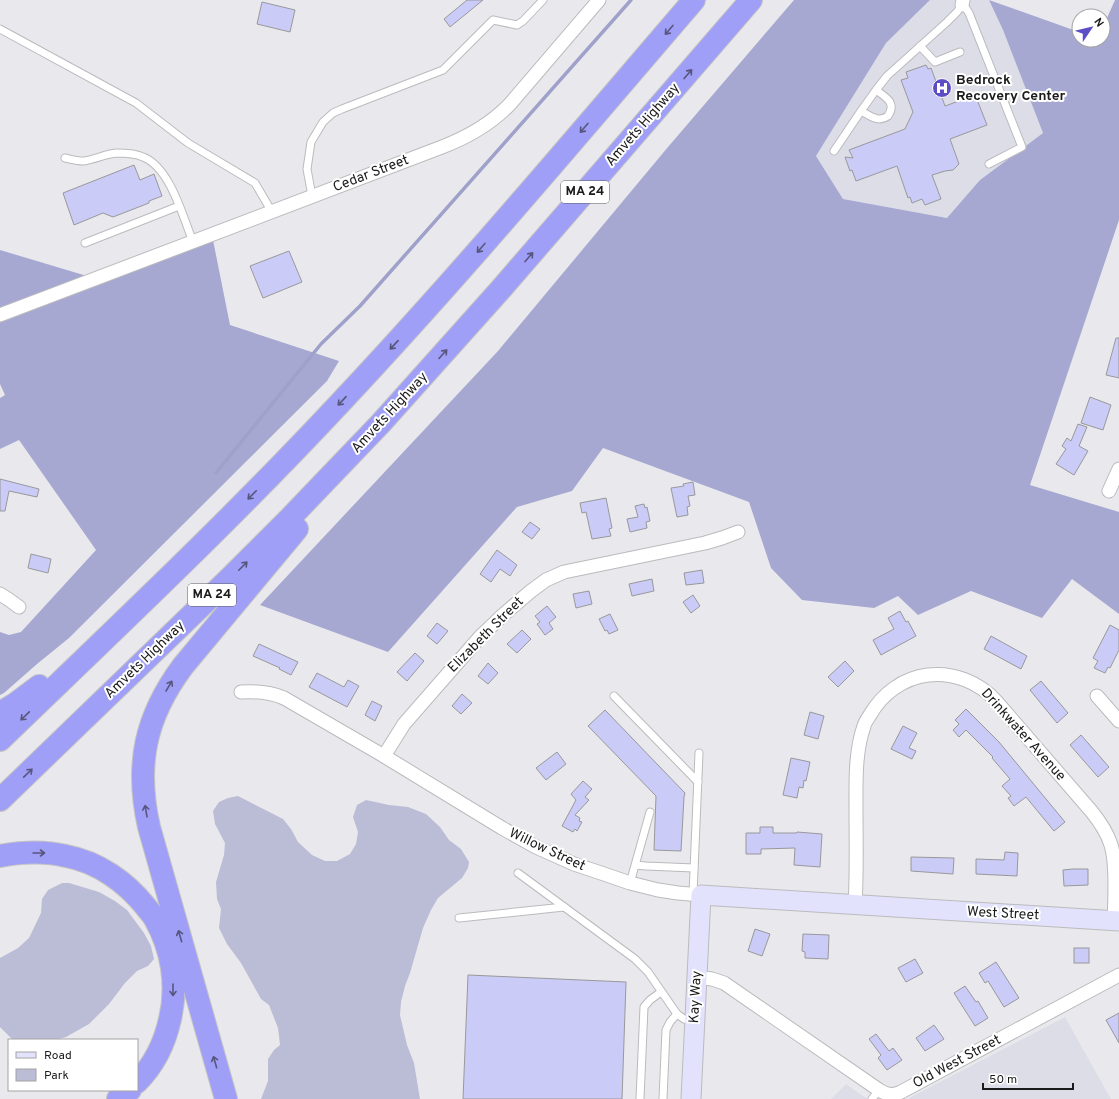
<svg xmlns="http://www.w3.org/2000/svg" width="1119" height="1099" font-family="Overpass,sans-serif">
<rect width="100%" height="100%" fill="#e9e9ed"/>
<g fill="#dddde8">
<path d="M930 0H989L1003 30 1043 133 980 180 948 218 843 199 816 156 886 43Z"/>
<path d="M1065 1017 1111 1099H908L909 1098Z"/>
<path d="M846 1084 863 1096 869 1099H831Z"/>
</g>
<g fill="#bbbcd6">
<path d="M238 796 283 819 291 829 298 842 312 855 325 861H337L350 854 356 844 358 832 353 817 357 805 366 800 389 805 408 807 426 814 440 827 449 840 461 849 469 862 468 868 462 878 438 898 431 910 423 928 410 973 405 986 401 1002 400 1015 407 1045 414 1063 420 1099H261L268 1081V1059L274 1050 280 1045 278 1028 269 1005 261 999 241 963 227 944 219 928 221 909 217 899 216 882 224 855 225 843 215 824 213 811 219 802 228 798Z"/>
<path d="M62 883H69L99 892 115 901 127 910 144 933 151 946 154 959 148 966 137 971 125 983 109 1004 89 1024 66 1037 55 1040H24L12 1039 0 1027V958L18 948 29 938 41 913 42 899 48 890Z"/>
</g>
<g fill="#a6a8d1">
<path d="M794 0H930L886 43 816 156 843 199 947 218 980 180 1043 133 1003 30 989 0 1079 32V40H1103V27L1115 0H1119V220L1030 485 1119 512V614L1072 579 1042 618 971 591 918 615 898 596 874 608 802 600 771 568 749 502 603 448 572 491 517 507 388 652 260 605 498 351 668 147Z"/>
<path d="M212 235 230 325 339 361 327 381 69 638 37 664 4 693 0 695V632L9 635 21 632 96 550 19 440 0 449V398L5 395 0 384V250L97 279Z"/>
</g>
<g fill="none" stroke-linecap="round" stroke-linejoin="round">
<path stroke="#9fa1ca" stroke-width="3.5" d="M216 473 321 344 360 306 631 0"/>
</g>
<g fill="#caccf7" stroke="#98989b">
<path d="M467 0H483L450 27 444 19Z"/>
<path d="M262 2 295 10 290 32 257 24Z"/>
<path d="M926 65 928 69 931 68 945 106 970 97 971 98 976 97 987 125 950 139 959 164 953 170 945 171 932 175 941 199 925 205 922 199 912 203 910 197 908 198 897 166 856 181 852 170 850 171 845 157 853 158 849 150 905 129 913 112 901 80 908 78 906 72Z"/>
<path d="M134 165 140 180 154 174 162 196 149 201V203L113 217 103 213 74 225 63 193Z"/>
<path d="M289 251 302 282 263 298 250 266Z"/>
<path d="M1116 338H1119V378L1106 375Z"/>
<path d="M1090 397 1111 405 1103 430 1081 423Z"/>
<path d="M1078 424 1087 427 1079 446 1088 451 1074 475 1056 464 1066 449 1062 446 1067 438 1071 441Z"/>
<path d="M0 479 39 489 37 497 9 491 5 511H0Z"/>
<path d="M693 482 695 495 688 496 690 506 687 507 688 515 677 517 671 488 684 486 683 484Z"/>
<path d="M606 498 612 528 609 529 611 536 592 539 586 512 582 513 580 503Z"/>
<path d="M644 504 645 508 647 507 650 521 646 522 647 528 630 532 627 519 638 517 635 506Z"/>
<path d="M530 522 540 529 532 539 522 532Z"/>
<path d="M497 550 517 565 510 576 500 569 491 582 480 574Z"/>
<path d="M31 554 51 559 48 573 28 568Z"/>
<path d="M702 570 704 583 686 585 684 573Z"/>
<path d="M652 579 654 591 632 596 629 584Z"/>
<path d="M589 591 592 604 576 608 573 594Z"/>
<path d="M693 595 700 606 691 613 683 602Z"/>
<path d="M547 606 556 617 549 623 553 629 545 635 537 624 540 622 535 616Z"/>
<path d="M900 611 906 622 908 621 916 636 881 655 873 640 894 629 888 618Z"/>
<path d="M610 614 618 630 609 634 607 630 605 631 599 619Z"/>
<path d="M437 623 448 631 437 644 427 636Z"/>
<path d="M1110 625 1119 630V650L1110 668 1108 667 1105 673 1094 668 1098 661 1093 658Z"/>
<path d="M522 630 531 639 517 653 507 644Z"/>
<path d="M991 636 1027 656 1021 669 984 649Z"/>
<path d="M259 644 298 662 291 675 279 669 280 668 253 656Z"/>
<path d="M415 653 424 661 407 681 397 672Z"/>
<path d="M845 661 854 671 838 687 828 677Z"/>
<path d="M488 663 498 673 488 684 478 676Z"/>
<path d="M317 673 344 687 348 680 359 686 347 707 309 687Z"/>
<path d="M1041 681 1068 713 1057 723 1030 690Z"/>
<path d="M462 694 472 703 461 714 452 706Z"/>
<path d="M372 701 382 706 375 721 365 715Z"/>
<path d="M966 709 999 742 1065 822 1054 831 1026 797 1014 806 1008 798 1011 796 1002 786 1010 779 992 758 993 757 966 730 959 737 953 730 959 724 955 720Z"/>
<path d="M605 710 685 793 684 797 681 851 654 850 656 796 588 726Z"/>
<path d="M810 712 824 716 818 739 804 735Z"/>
<path d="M903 726 917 733 909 748 916 751 912 759 891 749Z"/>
<path d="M1081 735 1109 767 1098 777 1070 745Z"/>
<path d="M557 752 566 764 546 780 536 768Z"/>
<path d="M791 758 810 762 806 781 804 780 803 788 799 787 797 798 783 795Z"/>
<path d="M583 781 592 789 585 797 589 800 575 815 580 818 579 821 582 822 577 831 575 829 573 832 562 826 576 800 571 794Z"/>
<path d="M760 827H773V833H796L797 832 822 834 820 867 794 865 795 848 761 849V854H746V833H760Z"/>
<path d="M1005 852 1018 853 1017 876 976 874V859L1004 860Z"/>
<path d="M911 857 954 858 953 874 911 871Z"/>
<path d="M1073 869H1088V885L1064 886 1063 870Z"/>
<path d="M755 929 770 934 762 956 748 951Z"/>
<path d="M803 934 829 935 828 959 805 958V952L802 951Z"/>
<rect x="1074" y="948" width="15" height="15"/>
<path d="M915 959 923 973 906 982 898 968Z"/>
<path d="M996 962 1019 998 1004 1007 988 981 985 983 979 973Z"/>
<path d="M468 975 626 982 622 1099H463Z"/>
<path d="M965 986 976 1002 978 1001 988 1018 975 1026 954 993Z"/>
<path d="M1119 1013V1043L1106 1020Z"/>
<path d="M934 1025 944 1039 925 1051 916 1038Z"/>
<path d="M876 1034 889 1051 893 1048 902 1060 887 1070 878 1058 881 1055 869 1039Z"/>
</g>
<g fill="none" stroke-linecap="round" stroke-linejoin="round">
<g stroke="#bbbbbe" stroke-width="9">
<g id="lane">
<path d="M0 29 136 103 188 143 255 183 272 212"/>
<path d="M920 46 935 62 960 52"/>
<path d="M876 90C885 97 897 102 888 116 878 123 871 116 861 111L876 90 887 76 947 22 957 12 962 5 965 7 969 13 1022 147 989 164"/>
<path d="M834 151 861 111"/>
<path d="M65 158C70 159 77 161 83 161 94 160 105 154 116 153 124 153 135 153 143 157 170 167 183 217 193 242"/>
<path d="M312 196 307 169 311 142 323 122 333 113 342 109 443 70 493 20 517 25 523 21 543 0"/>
<path d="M85 243 179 206"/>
<path d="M614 696 698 782"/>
<path d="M636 865 646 866 694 868"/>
<path d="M518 873 635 959 648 972 677 1014 684 1019 694 1021"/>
<path d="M630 883 650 812"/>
<path d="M693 894 699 753"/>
<path d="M459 918 564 907"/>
<path d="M640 1099 644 1007 650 1000 661 992"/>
<path d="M663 1099 666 1030 670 1022 677 1014"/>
<path d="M872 1099 879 1090"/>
</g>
</g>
<g stroke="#bbbbbe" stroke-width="15">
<g id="street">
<path d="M962 5 963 0"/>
<path d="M0 315 442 147C468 137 491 124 510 104L599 0"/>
<path d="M1109 491 1119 469"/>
<path d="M0 594 8 599 19 607"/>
<path d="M241 692C257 691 270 692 284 698L384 756 502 828 536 847 574 864 604 874 630 883 658 890 678 893 701 895"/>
<path d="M1097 696 1119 721"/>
<path d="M384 756 404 724 480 637 503 615 531 591 546 580 564 572 705 543 722 538 738 532"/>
<path d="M855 905C857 872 856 840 856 807 856 780 855 752 864 726 865 722 868 718 870 715 882 694 903 678 928 675 953 672 979 682 996 701L1092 812C1100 822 1107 832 1111 845 1117 864 1115 899 1114 920"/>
<path d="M697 977 712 979 724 983 879 1090C887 1095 893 1096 901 1092L1119 975"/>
</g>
</g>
<g stroke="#bbbbbe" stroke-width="21">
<path id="secondary" d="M691 1099 701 895 1119 921"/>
</g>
<g stroke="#c4c4c4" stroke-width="24">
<g id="highway">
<path d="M0 713 15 704 39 686"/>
<path d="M0 740C115 629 232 519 341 402 463 272 578 135 694 0"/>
<path d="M0 800 229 579 290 518 381 423 501 289 751 0"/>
<path d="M0 856C21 852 45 851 66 856 98 862 126 882 146 907 149 911 153 915 155 919 172 949 178 985 170 1019 165 1042 154 1065 137 1082"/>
<path d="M118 1099 130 1090"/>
<path d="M226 1099 149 827C135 765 145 717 183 666L297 529"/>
</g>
</g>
<use href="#lane" stroke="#fff" stroke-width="7"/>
<use href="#street" stroke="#fff" stroke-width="13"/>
<use href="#secondary" stroke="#e2e2fd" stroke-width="19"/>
<use href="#highway" stroke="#a09ff7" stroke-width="22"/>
</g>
<defs><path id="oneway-shaft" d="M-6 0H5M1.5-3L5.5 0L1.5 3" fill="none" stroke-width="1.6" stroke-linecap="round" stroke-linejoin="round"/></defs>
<g stroke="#57567f">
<use href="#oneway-shaft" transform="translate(669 30) rotate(131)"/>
<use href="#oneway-shaft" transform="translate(688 74) rotate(-49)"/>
<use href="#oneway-shaft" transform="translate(584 128) rotate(131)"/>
<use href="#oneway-shaft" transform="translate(481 248) rotate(131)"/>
<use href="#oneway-shaft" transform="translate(529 257) rotate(-49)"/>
<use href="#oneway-shaft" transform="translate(394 345) rotate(133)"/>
<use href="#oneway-shaft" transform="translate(443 354) rotate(-48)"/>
<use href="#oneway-shaft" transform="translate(342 401) rotate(133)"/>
<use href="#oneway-shaft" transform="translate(252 495) rotate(135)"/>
<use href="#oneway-shaft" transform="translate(243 566) rotate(-45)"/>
<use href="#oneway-shaft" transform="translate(169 686) rotate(-59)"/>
<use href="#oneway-shaft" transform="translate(25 716) rotate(136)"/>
<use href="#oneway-shaft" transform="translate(28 773) rotate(-44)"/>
<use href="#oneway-shaft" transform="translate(146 811) rotate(-100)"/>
<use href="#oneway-shaft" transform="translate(39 853)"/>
<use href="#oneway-shaft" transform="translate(180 936) rotate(-106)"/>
<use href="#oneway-shaft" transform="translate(173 990) rotate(90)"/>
<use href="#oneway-shaft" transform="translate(215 1062) rotate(-106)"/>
</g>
<defs>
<g id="hospital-disc" transform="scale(1)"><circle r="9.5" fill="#5d4ec6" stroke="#fff"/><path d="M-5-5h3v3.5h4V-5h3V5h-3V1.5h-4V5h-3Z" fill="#fff"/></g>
</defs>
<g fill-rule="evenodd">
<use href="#hospital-disc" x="942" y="88"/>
</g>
<g text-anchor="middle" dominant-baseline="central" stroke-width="4" stroke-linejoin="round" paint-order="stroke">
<g fill="#fff" stroke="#5f5f60" stroke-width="1">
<rect x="561" y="181" width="48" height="22" rx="3"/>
<rect x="188" y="584" width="48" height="22" rx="3"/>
</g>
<g font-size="13" font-weight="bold" fill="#1b1b1c">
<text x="585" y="192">MA 24</text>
<text x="212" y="595">MA 24</text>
</g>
<g font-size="14" font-weight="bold" fill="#1b1b1c" stroke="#fff" text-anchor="start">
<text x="956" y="80">Bedrock<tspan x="956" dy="16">Recovery Center</tspan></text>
</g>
<g font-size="14" fill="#1b1b1c" stroke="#fff">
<text transform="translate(643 125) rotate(-49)">Amvets Highway</text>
<text transform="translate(371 174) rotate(-21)">Cedar Street</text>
<text transform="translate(390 413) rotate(-47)">Amvets Highway</text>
<text transform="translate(486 635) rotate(-45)">Elizabeth Street</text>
<text transform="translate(145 660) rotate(-44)">Amvets Highway</text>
<text transform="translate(1023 735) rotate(48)">Drinkwater Avenue</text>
<text transform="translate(547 850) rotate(25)">Willow Street</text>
<text transform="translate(1003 914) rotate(3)">West Street</text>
<text transform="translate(696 997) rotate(-87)">Kay Way</text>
<text transform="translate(957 1062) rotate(-28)">Old West Street</text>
</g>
</g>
<rect x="8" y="1039" width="130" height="52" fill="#ffffff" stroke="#a4a4a4"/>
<rect x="16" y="1052" width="20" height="6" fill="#e2e2fd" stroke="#a4a4a4"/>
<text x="44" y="1059" font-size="12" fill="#1b1b1c">Road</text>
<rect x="16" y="1069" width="20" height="12" fill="#bbbcd6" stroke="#a4a4a4"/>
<text x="44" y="1079" font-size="12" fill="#1b1b1c">Park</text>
<g transform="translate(1091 28) rotate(55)"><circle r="19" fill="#ffffff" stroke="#a4a4a4"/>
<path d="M0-3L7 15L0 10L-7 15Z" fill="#5d4ec6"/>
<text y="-6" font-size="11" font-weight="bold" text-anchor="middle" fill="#1b1b1c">N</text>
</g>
<path d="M983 1083v6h90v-6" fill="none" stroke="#1b1b1c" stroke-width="2"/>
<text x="989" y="1083" font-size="12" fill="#1b1b1c" stroke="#ffffff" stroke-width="3" paint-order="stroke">50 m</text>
</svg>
